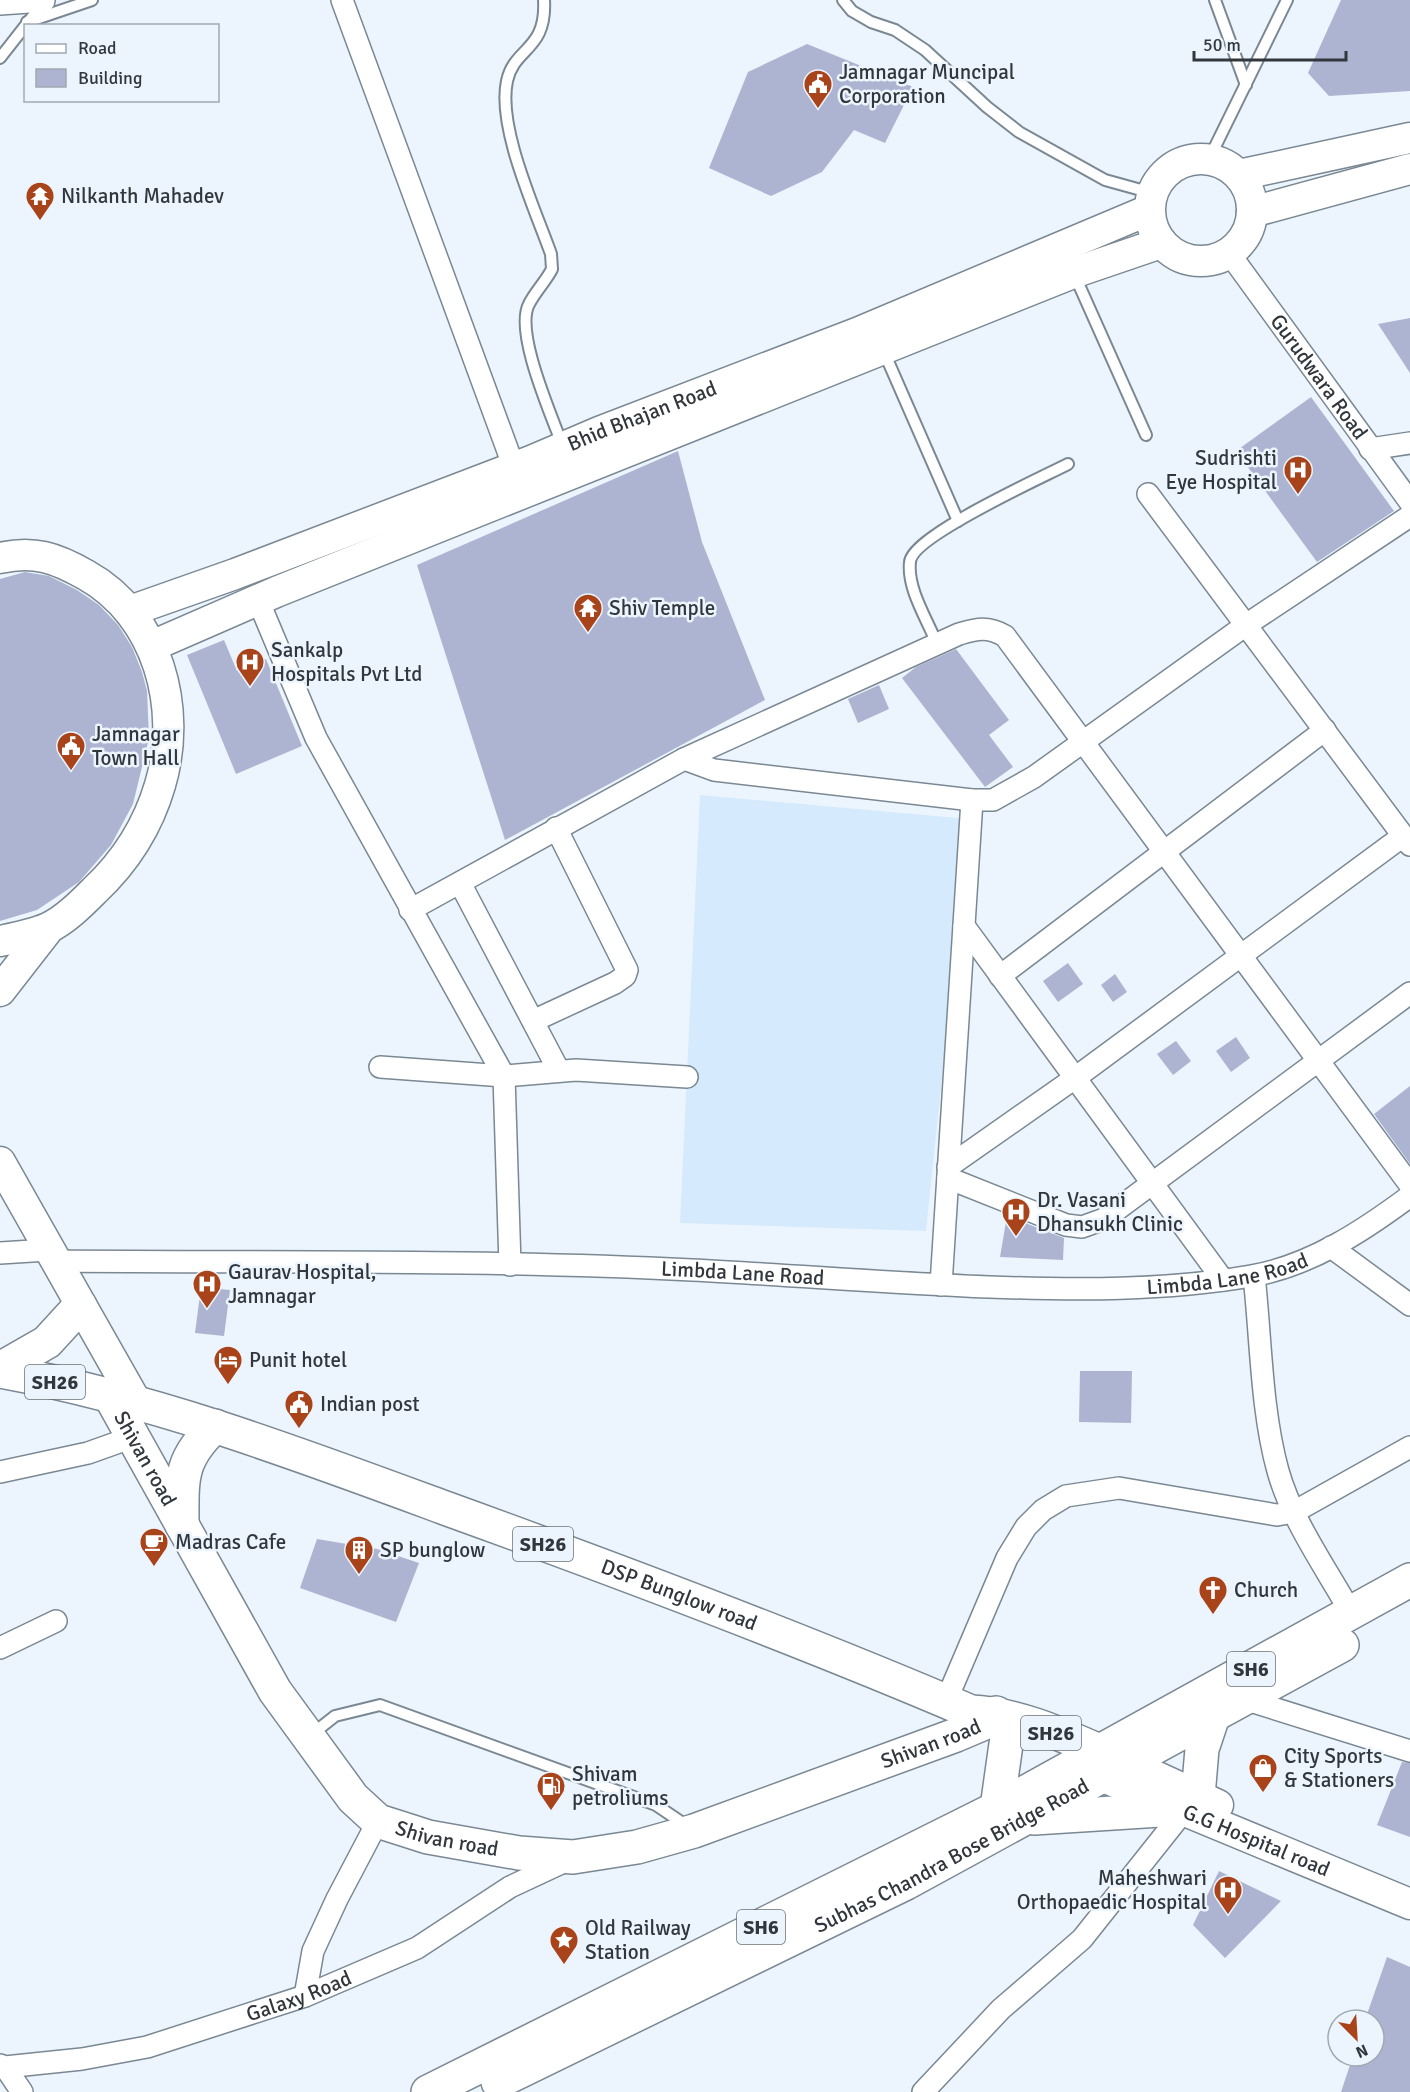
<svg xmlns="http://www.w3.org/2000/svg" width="1410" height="2092" font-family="Signika,sans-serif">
<rect width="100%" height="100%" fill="#ecf5fd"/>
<path fill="#d5eafc" d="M700 795 969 819 926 1231 680 1223Z"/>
<g fill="#adb4d2">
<path d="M1341 0H1410V91L1329 96 1308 73Z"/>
<path d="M807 44 913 87 885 143 854 130 822 172 771 196 709 168 748 72Z"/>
<path d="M1410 318V373L1378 324Z"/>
<path d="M1311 397 1394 511 1317 562 1236 451Z"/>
<path d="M678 451 702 542 765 700 505 840 417 565Z"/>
<path d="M25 572 49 576 77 590 99 605 118 625 132 647 142 672 147 691 149 738 133 804 111 845 79 882 37 910 0 921V579Z"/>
<path d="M224 640 237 671 266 659 302 746 236 774 187 655Z"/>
<path d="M956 649 1009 720 989 735 1013 767 985 787 902 678 916 667Z"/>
<path d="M879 685 889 709 858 723 848 699Z"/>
<path d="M1068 963 1083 984 1058 1002 1043 981Z"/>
<path d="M1115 974 1127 992 1113 1002 1101 985Z"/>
<path d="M1236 1037 1250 1058 1231 1072 1216 1051Z"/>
<path d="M1176 1041 1191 1061 1173 1075 1157 1054Z"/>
<path d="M1410 1086V1164L1374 1114Z"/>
<path d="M1007 1216 1064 1238 1063 1260 1000 1257Z"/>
<path d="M201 1287 230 1290 224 1336 195 1333Z"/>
<path d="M1080 1371H1132L1131 1423 1079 1422Z"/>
<path d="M317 1539 377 1549 419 1563 396 1622 300 1588Z"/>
<path d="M1402 1762 1410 1763V1837L1377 1825Z"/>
<path d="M1219 1871 1281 1901 1225 1958 1193 1925Z"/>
<path d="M1387 1957 1410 1967V2092H1341L1353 2056H1374V2020H1365Z"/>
</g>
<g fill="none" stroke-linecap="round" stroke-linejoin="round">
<g stroke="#7a8893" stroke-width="14">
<g id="service">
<path d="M544 0C547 51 514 47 507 81 497 127 535 209 551 254L552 269C546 281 535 292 529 304 514 332 552 416 563 447"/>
<path d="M843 0 852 11 871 22 895 30 925 50 987 107 1019 132 1105 180 1152 193"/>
<path d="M1215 0 1246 85"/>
<path d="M27 22 92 0"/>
<path d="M0 58 44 2"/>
<path d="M1209 159 1287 0"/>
<path d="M1075 276 1146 435"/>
<path d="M884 352 958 521"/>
<path d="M937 644C927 619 907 589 910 562 912 536 1041 478 1068 464"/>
<path d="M311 1735 335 1716 380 1705 656 1805 687 1826"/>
</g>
</g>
<g stroke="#7a8893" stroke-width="24">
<g id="minor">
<path d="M342 0 519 481"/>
<path d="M0 4 44 1"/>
<path id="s1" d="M1229 253 1410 502"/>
<path d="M1370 449 1410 443"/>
<path d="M1148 494 1410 845"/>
<path d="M258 600 316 738 504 1076 510 1265"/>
<path d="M684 759 714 770 972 800H993L1034 777 1246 625 1410 516"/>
<path d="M460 883 559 1071"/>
<path d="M410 910 684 759 959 634C977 629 987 626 1005 636L1410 1185"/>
<path d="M964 926 1223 1280"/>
<path d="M1000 976 1325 730"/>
<path d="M533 1021 615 983 625 976 627 970 556 828"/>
<path d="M380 1067 504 1076 576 1070 687 1077"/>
<path d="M948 1167 1075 1078 1403 836"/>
<path d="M948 1178 1066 1225 1082 1227 1104 1219 1410 993"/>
<path d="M1331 1247 1410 1305"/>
<path d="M0 1253 48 1250"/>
<path id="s2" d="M55 1261C267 1263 480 1259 692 1270 791 1275 889 1283 989 1287 1076 1290 1165 1291 1251 1276 1310 1266 1363 1231 1410 1196"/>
<path d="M1254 1276C1261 1338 1261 1410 1278 1471 1292 1521 1326 1568 1351 1613"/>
<path d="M941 1285 972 800"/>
<path d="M0 1472 88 1453 133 1437"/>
<path d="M0 1648 56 1621"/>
<path d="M1244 1699 1410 1751"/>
<path d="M946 1701 1007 1558 1026 1527 1043 1510 1066 1496 1119 1488 1277 1515 1294 1512 1410 1447"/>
<path d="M305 1996 313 1951 337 1899 378 1821"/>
<path id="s3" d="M0 2065 5 2067 82 2059 147 2047 305 1996 417 1948 510 1887 570 1859"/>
<path d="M5 2067 22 2092"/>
<path d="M923 2092 1001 2009 1082 1939 1183 1812"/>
</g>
</g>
<g stroke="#7a8893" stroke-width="33">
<g id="secondary">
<circle cx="1201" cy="210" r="51"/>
<path d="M1239 175 1410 138"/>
<path d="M1252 212 1410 169"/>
<path d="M0 558C34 550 56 558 86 575 158 615 183 708 160 785 148 826 125 862 94 891 81 904 65 920 48 928 34 934 15 938 0 941"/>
<path id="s4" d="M130 611 235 574 531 461 599 432 857 333 1149 210"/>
<path d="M152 646 276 592 1073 273 1161 243"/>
<path d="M0 991 49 928"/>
<path d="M0 1162 136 1402"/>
<path d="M1129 1764 1218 1805"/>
<path id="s5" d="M1103 1777 1410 1904"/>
</g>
</g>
<g stroke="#7a8893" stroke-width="36">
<g id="primary">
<path d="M0 1369 47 1342 80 1306"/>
<path id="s6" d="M0 1371C153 1399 299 1454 445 1508 622 1572 798 1638 971 1712 1025 1714 1079 1743 1129 1764"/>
<path id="s7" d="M109 1394 275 1691 353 1798 378 1821 428 1837 519 1853 573 1857 637 1847 694 1831 956 1735 982 1724 996 1713"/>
<path d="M182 1525C182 1479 179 1460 215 1426"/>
<path d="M1198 1796 1202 1749 1213 1716"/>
<path d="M997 1808 1007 1737"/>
<path d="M1034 1818 1176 1809"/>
<path id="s8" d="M498 2082 906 1883 1342 1645"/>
<path d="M428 2092 997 1808 1410 1580"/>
</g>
</g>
<use href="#service" stroke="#fff" stroke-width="10"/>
<use href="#minor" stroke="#fff" stroke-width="21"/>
<use href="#secondary" stroke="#fff" stroke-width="30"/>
<use href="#primary" stroke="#fff" stroke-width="33"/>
</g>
<defs>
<g id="civic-pin" transform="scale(1.5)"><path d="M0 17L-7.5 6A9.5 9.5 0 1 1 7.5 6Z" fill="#a9431a" stroke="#ecf5fd"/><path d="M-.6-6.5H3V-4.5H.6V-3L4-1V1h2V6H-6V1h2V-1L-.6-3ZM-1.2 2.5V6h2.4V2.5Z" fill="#fff"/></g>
<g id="temple-pin" transform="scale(1.5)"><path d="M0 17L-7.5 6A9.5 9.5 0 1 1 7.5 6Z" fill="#a9431a" stroke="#ecf5fd"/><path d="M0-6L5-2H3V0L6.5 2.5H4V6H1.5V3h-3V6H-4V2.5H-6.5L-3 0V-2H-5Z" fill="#fff"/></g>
<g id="hospital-pin" transform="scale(1.5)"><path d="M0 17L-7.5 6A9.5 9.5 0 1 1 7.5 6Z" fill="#a9431a" stroke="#ecf5fd"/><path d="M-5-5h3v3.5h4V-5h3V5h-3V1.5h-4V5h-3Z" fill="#fff"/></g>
<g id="hotel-pin" transform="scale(1.5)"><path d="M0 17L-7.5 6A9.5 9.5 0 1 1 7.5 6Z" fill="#a9431a" stroke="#ecf5fd"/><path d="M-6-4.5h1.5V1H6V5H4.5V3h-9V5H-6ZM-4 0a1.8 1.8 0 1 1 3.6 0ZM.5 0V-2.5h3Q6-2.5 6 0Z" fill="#fff"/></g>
<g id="cafe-pin" transform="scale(1.5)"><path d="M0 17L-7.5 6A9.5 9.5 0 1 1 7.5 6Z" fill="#a9431a" stroke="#ecf5fd"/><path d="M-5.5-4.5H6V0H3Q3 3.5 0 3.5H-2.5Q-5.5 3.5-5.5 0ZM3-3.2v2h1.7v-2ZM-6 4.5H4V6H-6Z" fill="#fff"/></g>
<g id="building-pin" transform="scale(1.5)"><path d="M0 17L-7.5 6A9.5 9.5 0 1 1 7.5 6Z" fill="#a9431a" stroke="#ecf5fd"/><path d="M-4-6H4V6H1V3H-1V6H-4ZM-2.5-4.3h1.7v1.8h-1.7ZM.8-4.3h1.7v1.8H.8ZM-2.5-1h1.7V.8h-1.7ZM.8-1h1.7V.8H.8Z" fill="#fff"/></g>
<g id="church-pin" transform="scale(1.5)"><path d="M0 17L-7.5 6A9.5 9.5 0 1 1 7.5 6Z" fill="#a9431a" stroke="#ecf5fd"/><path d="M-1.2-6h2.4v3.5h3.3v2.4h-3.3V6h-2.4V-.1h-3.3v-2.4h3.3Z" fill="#fff"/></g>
<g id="shop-pin" transform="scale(1.5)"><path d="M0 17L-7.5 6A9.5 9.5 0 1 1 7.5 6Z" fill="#a9431a" stroke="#ecf5fd"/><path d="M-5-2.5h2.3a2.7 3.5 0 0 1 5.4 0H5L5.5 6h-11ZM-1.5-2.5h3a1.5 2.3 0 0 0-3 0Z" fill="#fff"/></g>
<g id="fuel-pin" transform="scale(1.5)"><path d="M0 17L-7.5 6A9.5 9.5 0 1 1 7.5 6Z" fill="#a9431a" stroke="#ecf5fd"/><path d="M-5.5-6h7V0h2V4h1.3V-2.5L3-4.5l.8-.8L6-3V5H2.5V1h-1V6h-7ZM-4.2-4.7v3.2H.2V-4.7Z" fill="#fff"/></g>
<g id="sight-pin" transform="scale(1.5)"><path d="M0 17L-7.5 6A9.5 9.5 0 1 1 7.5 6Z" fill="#a9431a" stroke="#ecf5fd"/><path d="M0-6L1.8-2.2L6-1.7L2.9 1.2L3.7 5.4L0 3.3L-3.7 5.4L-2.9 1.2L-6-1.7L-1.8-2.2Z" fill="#fff"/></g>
</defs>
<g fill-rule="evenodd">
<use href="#civic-pin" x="818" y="84"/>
<use href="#temple-pin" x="40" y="196"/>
<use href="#hospital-pin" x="1298" y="470"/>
<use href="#temple-pin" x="588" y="608"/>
<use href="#hospital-pin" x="250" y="662"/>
<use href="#civic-pin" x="71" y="746"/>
<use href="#hospital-pin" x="1016" y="1212"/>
<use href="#hospital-pin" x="207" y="1284"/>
<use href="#hotel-pin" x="228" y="1360"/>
<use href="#civic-pin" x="299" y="1404"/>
<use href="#cafe-pin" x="154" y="1542"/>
<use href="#building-pin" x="359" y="1550"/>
<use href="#church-pin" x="1213" y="1590"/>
<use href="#shop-pin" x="1263" y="1768"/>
<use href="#fuel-pin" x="551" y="1786"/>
<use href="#hospital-pin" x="1228" y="1890"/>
<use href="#sight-pin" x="564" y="1940"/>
</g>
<g text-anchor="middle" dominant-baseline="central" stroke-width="5" stroke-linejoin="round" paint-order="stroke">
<g fill="#ecf5fd" stroke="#697076" stroke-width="1.5">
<rect x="25" y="1365" width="60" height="34" rx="4.5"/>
<rect x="513" y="1527" width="60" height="34" rx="4.5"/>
<rect x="1227" y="1652" width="48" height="34" rx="4.5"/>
<rect x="1021" y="1716" width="60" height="34" rx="4.5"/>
<rect x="737" y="1910" width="48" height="34" rx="4.5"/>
</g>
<g font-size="20" font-weight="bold" fill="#31373c">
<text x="55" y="1382">SH26</text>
<text x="543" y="1544">SH26</text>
<text x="1251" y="1669">SH6</text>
<text x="1051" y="1733">SH26</text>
<text x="761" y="1927">SH6</text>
</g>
<g font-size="21" fill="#31373c" stroke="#ecf5fd" text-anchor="start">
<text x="839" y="72">Jamnagar Muncipal<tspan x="839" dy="24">Corporation</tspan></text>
<text x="61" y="196">Nilkanth Mahadev</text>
<text x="1277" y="458" text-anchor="end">Sudrishti<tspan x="1277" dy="24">Eye Hospital</tspan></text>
<text x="609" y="608">Shiv Temple</text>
<text x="271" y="650">Sankalp<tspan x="271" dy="24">Hospitals Pvt Ltd</tspan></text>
<text x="92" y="734">Jamnagar<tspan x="92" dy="24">Town Hall</tspan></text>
<text x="1037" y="1200">Dr. Vasani<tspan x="1037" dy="24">Dhansukh Clinic</tspan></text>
<text x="228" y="1272">Gaurav Hospital,<tspan x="228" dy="24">Jamnagar</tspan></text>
<text x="249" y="1360">Punit hotel</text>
<text x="320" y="1404">Indian post</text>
<text x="175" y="1542">Madras Cafe</text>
<text x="380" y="1550">SP bunglow</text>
<text x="1234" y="1590">Church</text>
<text x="1284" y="1756">City Sports<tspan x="1284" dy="24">&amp; Stationers</tspan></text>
<text x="572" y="1774">Shivam<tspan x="572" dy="24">petroliums</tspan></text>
<text x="1207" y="1878" text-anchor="end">Maheshwari<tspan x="1207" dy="24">Orthopaedic Hospital</tspan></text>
<text x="585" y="1928">Old Railway<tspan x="585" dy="24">Station</tspan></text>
</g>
<g font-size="21" fill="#31373c" stroke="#ecf5fd">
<text stroke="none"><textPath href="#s1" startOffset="153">Gurudwara Road</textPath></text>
<text stroke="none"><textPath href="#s4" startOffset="548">Bhid Bhajan Road</textPath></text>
<text stroke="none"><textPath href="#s2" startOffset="1174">Limbda Lane Road</textPath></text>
<text stroke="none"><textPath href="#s2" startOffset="688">Limbda Lane Road</textPath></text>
<text stroke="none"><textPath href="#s7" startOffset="74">Shivan road</textPath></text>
<text stroke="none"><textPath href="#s6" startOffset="716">DSP Bunglow road</textPath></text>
<text stroke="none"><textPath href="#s7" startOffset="1082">Shivan road</textPath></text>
<text stroke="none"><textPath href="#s7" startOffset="578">Shivan road</textPath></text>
<text stroke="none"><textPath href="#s5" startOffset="166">G.G Hospital road</textPath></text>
<text stroke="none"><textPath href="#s8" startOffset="507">Subhas Chandra Bose Bridge Road</textPath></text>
<text stroke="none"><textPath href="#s3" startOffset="309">Galaxy Road</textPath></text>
</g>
</g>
<rect x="24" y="24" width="195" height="78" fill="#ecf5fd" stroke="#a1a9b0" stroke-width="1.5"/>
<rect x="36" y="44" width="30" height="9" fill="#ffffff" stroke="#a1a9b0" stroke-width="1.5"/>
<text x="78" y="54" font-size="18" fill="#31373c">Road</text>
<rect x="36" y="69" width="30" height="18" fill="#adb4d2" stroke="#a1a9b0" stroke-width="1.5"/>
<text x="78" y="84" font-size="18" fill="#31373c">Building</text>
<g transform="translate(1356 2038) rotate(156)"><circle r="28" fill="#ecf5fd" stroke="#a1a9b0" stroke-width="1.5"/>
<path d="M0-4.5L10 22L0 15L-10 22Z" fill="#a9431a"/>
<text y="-9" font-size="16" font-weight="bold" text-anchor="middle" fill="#31373c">N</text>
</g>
<path d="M1194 51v9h152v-9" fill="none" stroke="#31373c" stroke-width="3"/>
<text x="1203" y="51" font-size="18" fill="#31373c" stroke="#ecf5fd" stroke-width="4.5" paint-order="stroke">50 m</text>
</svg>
